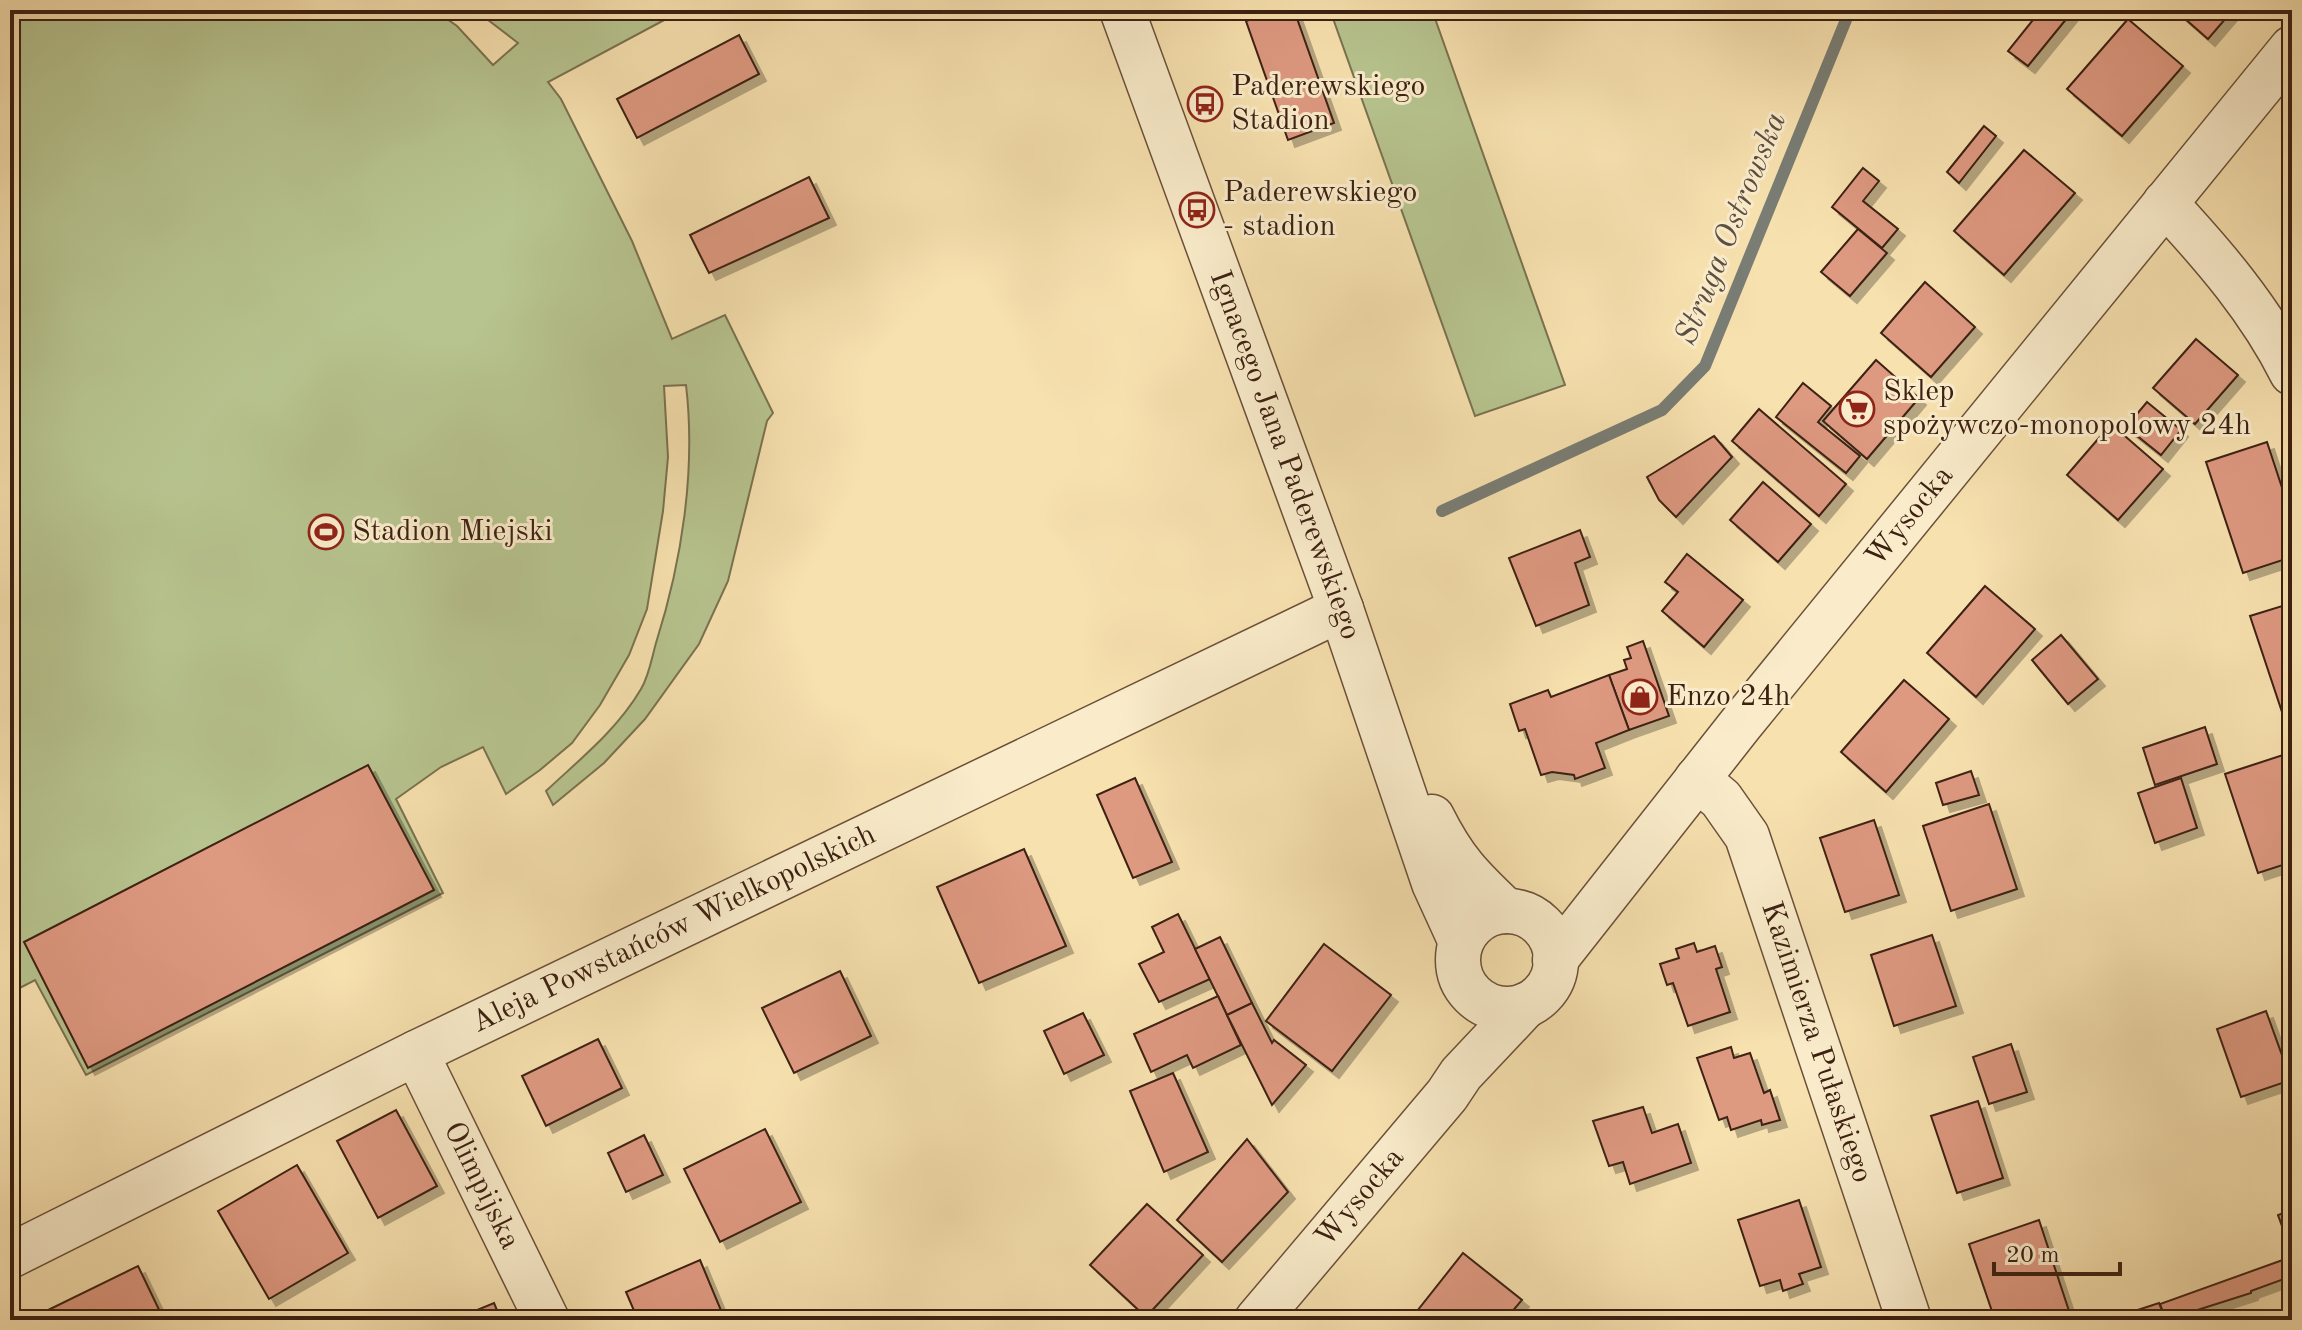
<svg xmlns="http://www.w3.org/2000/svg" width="2302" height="1330" font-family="'Old Standard TT',serif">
<defs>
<filter id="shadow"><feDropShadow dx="7" dy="7" stdDeviation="0" flood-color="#0004"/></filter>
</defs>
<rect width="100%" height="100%" fill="#f7e1af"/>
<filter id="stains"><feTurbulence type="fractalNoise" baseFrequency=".0025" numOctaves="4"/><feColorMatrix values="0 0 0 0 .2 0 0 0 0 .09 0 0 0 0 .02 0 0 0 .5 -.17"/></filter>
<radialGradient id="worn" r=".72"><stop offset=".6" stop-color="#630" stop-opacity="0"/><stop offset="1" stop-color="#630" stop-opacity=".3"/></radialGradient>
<g fill="#b7c48f" stroke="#7a7250" stroke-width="2">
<path d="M10 10H54L56 14 64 10H434L457 26 493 65 518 43 475 10H683L548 82 561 99 632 241 672 339 725 315 773 413 767 421 728 581 699 644 645 719 604 763 553 805 546 791C580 759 617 730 641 689 649 676 652 657 656 643 682 561 696 470 686 385L664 386 668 457 663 511 647 609 629 655 600 705 572 743 540 770 506 794 483 747 441 767 396 799 443 893 86 1075 35 980 10 993Z"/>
<path d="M1330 10H1432L1565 385 1475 416Z"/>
</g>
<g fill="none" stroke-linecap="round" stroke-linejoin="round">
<path stroke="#797d74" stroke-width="12" d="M1442 511 1662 410 1705 366 1850 10"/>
</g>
<g fill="#de9981" stroke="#3c2012" stroke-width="2" filter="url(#shadow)">
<path d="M1277 10H1294L1334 123 1288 140 1246 21Z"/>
<path d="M2041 10 2072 12 2028 66 2008 51Z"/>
<path d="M2175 10H2233L2208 39Z"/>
<path d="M2128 19 2183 66 2122 136 2067 89Z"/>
<path d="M739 35 759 74 637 138 617 99Z"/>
<path d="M1984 126 1996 136 1959 183 1947 172Z"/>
<path d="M2024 150 2075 193 2004 275 1954 231Z"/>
<path d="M1863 168 1879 181 1863 201 1898 229 1882 248 1832 207Z"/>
<path d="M809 177 829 218 709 273 690 235Z"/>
<path d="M1858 229 1887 253 1850 296 1821 272Z"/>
<path d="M1925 282 1975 327 1931 377 1881 333Z"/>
<path d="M2196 339 2238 375 2195 424 2153 388Z"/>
<path d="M1876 360 1919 398 1867 459 1823 421Z"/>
<path d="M1803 383 1831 406 1818 422 1860 456 1846 473 1776 417Z"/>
<path d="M2147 402 2181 430 2161 455 2126 427Z"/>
<path d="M1759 409 1846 484 1819 516 1732 441Z"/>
<path d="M2111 424 2163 469 2118 520 2067 475Z"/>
<path d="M1714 436 1732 457 1676 517 1659 500 1647 477Z"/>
<path d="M2267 442 2292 518V557L2243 573 2206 462Z"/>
<path d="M1763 482 1811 524 1778 562 1730 520Z"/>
<path d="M1580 530 1590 557 1575 563 1589 605 1536 626 1509 558Z"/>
<path d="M1687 554 1743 600 1704 647 1662 611 1678 592 1665 582Z"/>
<path d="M1985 586 2035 629 1976 697 1927 653Z"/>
<path d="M2292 603V715L2284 718 2250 616Z"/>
<path d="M2061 635 2098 679 2068 704 2032 660Z"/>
<path d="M1643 641 1669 716 1629 730 1609 675 1627 669 1624 660 1631 658 1627 647Z"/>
<path d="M1609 675 1629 730 1596 743 1605 768 1575 779 1574 775 1552 772 1541 775 1525 729 1519 731 1510 704 1548 690 1551 697Z"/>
<path d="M1904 680 1949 719 1886 792 1841 752Z"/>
<path d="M2205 727 2217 764 2155 785 2143 748Z"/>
<path d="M2283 755 2292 783V862L2258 873 2225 774Z"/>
<path d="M368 765 434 890 88 1068 24 942Z"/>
<path d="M1971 771 1979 795 1943 805 1936 783Z"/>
<path d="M1135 778 1172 862 1133 878 1097 795Z"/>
<path d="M2181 778 2197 828 2155 843 2138 793Z"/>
<path d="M1989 804 2017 889 1951 911 1923 826Z"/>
<path d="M1874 820 1899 895 1845 912 1820 838Z"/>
<path d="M1024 849 1066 946 979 983 937 887Z"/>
<path d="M1178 914 1210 979 1159 1002 1139 964 1164 952 1152 927Z"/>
<path d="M1932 935 1956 1006 1894 1026 1871 955Z"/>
<path d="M1220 937 1252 1003 1227 1015 1195 949Z"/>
<path d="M1694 943 1697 952 1715 946 1722 967 1716 969 1730 1012 1688 1026 1673 983 1667 985 1660 964 1679 958 1676 949Z"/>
<path d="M1324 944 1391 995 1332 1071 1266 1021Z"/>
<path d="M840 971 871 1036 794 1073 762 1008Z"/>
<path d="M1218 996 1241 1045 1193 1068 1187 1055 1151 1072 1134 1034Z"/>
<path d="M1252 1003 1272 1043 1274 1040 1306 1065 1272 1105 1227 1015Z"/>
<path d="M2266 1011 2291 1080 2241 1097 2217 1029Z"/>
<path d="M1083 1013 1104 1055 1064 1074 1044 1031Z"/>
<path d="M598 1039 622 1088 546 1126 522 1076Z"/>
<path d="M2011 1044 2027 1092 1989 1104 1973 1057Z"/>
<path d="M1731 1047 1734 1058 1750 1053 1764 1093 1770 1090 1780 1120 1762 1125 1761 1120 1731 1130 1727 1117 1719 1120 1697 1058Z"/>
<path d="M1173 1073 1208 1152 1164 1172 1130 1091Z"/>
<path d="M1978 1101 2003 1178 1957 1193 1931 1116Z"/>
<path d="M1643 1107 1652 1133 1678 1124 1691 1163 1630 1184 1623 1162 1609 1166 1593 1121Z"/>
<path d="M396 1110 437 1186 378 1218 337 1141Z"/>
<path d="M765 1129 801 1202 720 1242 684 1169Z"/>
<path d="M644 1135 663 1175 626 1192 608 1153Z"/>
<path d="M1247 1139 1288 1192 1222 1262 1177 1220Z"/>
<path d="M297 1165 348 1253 269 1299 218 1211Z"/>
<path d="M1799 1200 1821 1267 1799 1274 1803 1284 1783 1291 1780 1280 1760 1286 1738 1220Z"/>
<path d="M1147 1204 1203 1255 1146 1317 1090 1265Z"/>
<path d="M2292 1210V1254L2278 1215Z"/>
<path d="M2039 1220 2072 1320H1995L1969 1244Z"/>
<path d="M1463 1253 1522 1300 1505 1320H1410Z"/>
<path d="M2291 1257 2292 1276 2251 1291V1293L2166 1320 2160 1304Z"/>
<path d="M700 1260 725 1320H638L626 1292Z"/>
<path d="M138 1266 164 1320H48L44 1312Z"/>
<path d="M494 1303 501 1320H453Z"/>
<path d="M2159 1303 2166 1320H2107Z"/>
</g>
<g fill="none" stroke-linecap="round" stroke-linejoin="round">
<g stroke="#6b5039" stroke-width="47">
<g id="street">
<path id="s1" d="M1122 10 1341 609 1434 883 1461 942"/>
<path d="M2165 203C2214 256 2260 309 2292 373"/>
<path id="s2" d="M1697 779 1721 799 1747 836 1909 1320"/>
<path d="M1432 817C1454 861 1470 877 1506 911"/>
<circle cx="1507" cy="960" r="49"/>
<path id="s3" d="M1555 960 1740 725 2292 48"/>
<path id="s4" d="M416 1053 547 1320"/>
<path id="s5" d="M10 1256 416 1053 1341 609"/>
<path id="s6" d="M1257 1320 1447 1095 1461 1074 1526 1005"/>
</g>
</g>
<use href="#street" stroke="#faeccb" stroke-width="44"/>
</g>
<defs>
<g id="bus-ring" transform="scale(1.8)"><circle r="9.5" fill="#faeccb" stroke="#8f2418" stroke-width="1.5"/><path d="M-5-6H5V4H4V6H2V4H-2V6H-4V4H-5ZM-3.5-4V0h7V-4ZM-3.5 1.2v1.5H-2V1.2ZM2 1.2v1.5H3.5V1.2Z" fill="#8f2418"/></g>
<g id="supermarket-ring" transform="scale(1.8)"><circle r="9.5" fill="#faeccb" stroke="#8f2418" stroke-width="1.5"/><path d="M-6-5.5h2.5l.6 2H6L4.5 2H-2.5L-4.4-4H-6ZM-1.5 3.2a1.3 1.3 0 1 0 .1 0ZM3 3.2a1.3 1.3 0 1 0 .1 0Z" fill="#8f2418"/></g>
<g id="stadium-ring" transform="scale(1.8)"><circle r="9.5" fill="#faeccb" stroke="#8f2418" stroke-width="1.5"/><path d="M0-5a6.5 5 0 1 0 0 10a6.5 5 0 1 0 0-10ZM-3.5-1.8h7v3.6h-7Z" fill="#8f2418"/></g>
<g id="shop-ring" transform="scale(1.8)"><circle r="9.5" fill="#faeccb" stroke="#8f2418" stroke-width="1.5"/><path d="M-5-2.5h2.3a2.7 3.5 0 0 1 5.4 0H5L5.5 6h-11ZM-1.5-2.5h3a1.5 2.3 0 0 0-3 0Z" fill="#8f2418"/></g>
</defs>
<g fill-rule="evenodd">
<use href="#bus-ring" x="1205" y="104"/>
<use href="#bus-ring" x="1197" y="210"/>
<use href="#supermarket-ring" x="1857" y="409"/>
<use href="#stadium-ring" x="326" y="532"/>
<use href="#shop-ring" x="1640" y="697"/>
</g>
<g text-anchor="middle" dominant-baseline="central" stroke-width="6" stroke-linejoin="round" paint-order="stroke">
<g font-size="30" fill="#3c2012" stroke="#faeccb" text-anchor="start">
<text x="1231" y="87">Paderewskiego<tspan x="1231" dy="34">Stadion</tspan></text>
<text x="1223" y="193">Paderewskiego<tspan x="1223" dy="34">- stadion</tspan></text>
<text x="1883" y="392">Sklep<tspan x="1883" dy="34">spożywczo-monopolowy 24h</tspan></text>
<text x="352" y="532">Stadion Miejski</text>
<text x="1666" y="697">Enzo 24h</text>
</g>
<g font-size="30" fill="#3c2012" stroke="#faeccb">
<text stroke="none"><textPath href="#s1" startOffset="474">Ignacego Jana Paderewskiego</textPath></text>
<text stroke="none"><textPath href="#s3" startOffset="568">Wysocka</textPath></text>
<text stroke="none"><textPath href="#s5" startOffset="740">Aleja Powstańców Wielkopolskich</textPath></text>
<text stroke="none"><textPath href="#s2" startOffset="294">Kazimierza Pułaskiego</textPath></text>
<text stroke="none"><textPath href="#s4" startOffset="148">Olimpijska</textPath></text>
<text stroke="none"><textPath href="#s6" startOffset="160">Wysocka</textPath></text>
</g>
<g font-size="32" font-style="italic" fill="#5b4e43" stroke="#faeccb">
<text transform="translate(1732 229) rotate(-68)">Struga Ostrowska</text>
</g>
</g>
<rect width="2302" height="1330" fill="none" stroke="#f7e1af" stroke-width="40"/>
<rect x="12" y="12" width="2278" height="1306" fill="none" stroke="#3c2012" stroke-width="4"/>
<rect x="20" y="20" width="2262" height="1290" fill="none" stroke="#3c2012" stroke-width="2"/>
<path d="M1994 1262v12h126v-12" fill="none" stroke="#3c2012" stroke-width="4"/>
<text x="2006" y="1262" font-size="24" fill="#3c2012" stroke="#faeccb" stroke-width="6" paint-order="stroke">20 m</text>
<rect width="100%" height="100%" filter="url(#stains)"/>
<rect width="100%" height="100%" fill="url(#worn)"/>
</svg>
